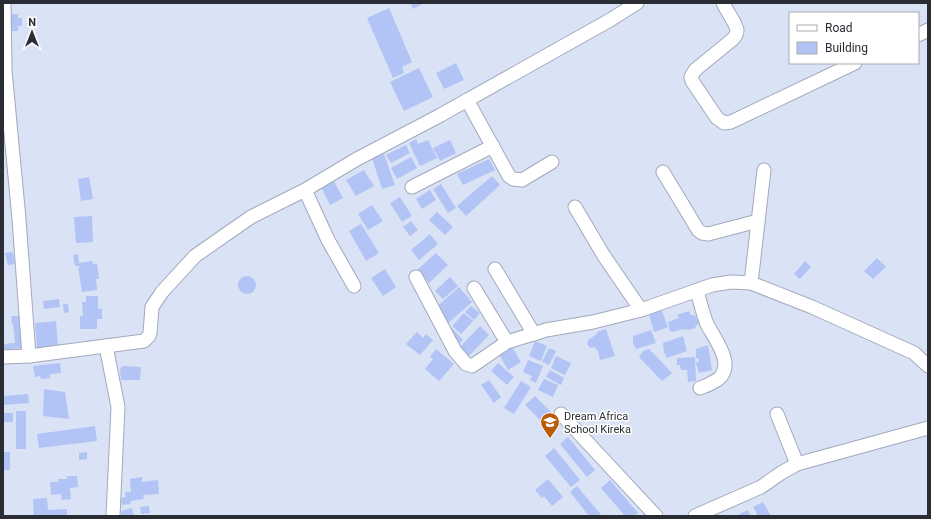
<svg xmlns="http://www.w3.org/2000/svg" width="931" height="519" font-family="Roboto,sans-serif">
<rect width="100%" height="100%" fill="#dae2f5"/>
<g fill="#b1c4f5">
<path d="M410 3H424L413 9Z"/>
<path d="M389 8 412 62 402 67 404 73 393 78 367 18Z"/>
<path d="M10 14H18V18H22V26H18V31H10Z"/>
<path d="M456 63 464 80 444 89 436 73Z"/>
<path d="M419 68 433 97 404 111 390 82Z"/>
<path d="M416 139 418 144 428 140 437 158 420 166 409 143Z"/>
<path d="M450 140 456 153 440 161 433 148Z"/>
<path d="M406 145 410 153 391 163 386 155Z"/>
<path d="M384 154 395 185 382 189 372 158Z"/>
<path d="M411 157 417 168 397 179 391 168Z"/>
<path d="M489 159 495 170 463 185 457 174Z"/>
<path d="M364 170 374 186 356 196 346 180Z"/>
<path d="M492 176 500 185 466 216 457 206Z"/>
<path d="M89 177 93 199 81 201 78 179Z"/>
<path d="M334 181 343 198 330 205 321 187Z"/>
<path d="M441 184 456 208 448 213 433 189Z"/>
<path d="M430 190 436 200 422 209 416 199Z"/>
<path d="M400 197 412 216 402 222 390 203Z"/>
<path d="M372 205 383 221 368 230 358 214Z"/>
<path d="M437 212 453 227 445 235 429 220Z"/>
<path d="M92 216 93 242 76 243 74 217Z"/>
<path d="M411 221 418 230 410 236 403 227Z"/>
<path d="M361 224 379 253 366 261 349 231Z"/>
<path d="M430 234 438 244 419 260 411 250Z"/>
<path d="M13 252 15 264 8 265 5 253Z"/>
<path d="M436 253 448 265 429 283 417 270Z"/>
<path d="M78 254 79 263 92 261 93 264H97L99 279H96L97 290 82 292 78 267H80V266H75L73 255Z"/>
<path d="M877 258 886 267 873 279 864 271Z"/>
<path d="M805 261 811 267 800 279 794 274Z"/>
<path d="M385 269 396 287 383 296 371 278Z"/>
<circle cx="247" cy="285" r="9"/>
<path d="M450 277 458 286 443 299 435 291Z"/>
<path d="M459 287 472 302 445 326 431 312Z"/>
<path d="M86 296H98V309H102V319H97V329H80V316H83L82 302H86Z"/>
<path d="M59 299 60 307 44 309 43 301Z"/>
<path d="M63 304H68L69 312 64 313Z"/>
<path d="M471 306 480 313 474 320 465 312Z"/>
<path d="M660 306 668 327 654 332 648 311Z"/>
<path d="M689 311 691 315H695L699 324 695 326 696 328 688 330V329L684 330 683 329 672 332 670 331 668 322 679 318 677 315Z"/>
<path d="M464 313 473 321 461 334 452 326Z"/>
<path d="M11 316H19L22 348 3 350V344L15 343 13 324H12Z"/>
<path d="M56 321 58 346 37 348 35 323Z"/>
<path d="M480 326 489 335 466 359 457 350Z"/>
<path d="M452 328 463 340 456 347 444 335Z"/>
<path d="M606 329 615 356 600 360 598 351 594 347 590 348 587 344 588 340 597 334V332Z"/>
<path d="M651 330 656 343 636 349 633 343V336Z"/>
<path d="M417 332 423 338 426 334 433 340 420 355 406 344Z"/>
<path d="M683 336 687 351 667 358 664 352 663 343Z"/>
<path d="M535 341 547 346 541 361 529 356Z"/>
<path d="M510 343 521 362 508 370 497 351Z"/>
<path d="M708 345 712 370 699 373 696 363 699 361 698 358H696V349Z"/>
<path d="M549 348 556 351 549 365 542 362Z"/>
<path d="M436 349 454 364 439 381 425 369 433 359 430 357Z"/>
<path d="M649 349 672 373 662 381 639 357 643 351Z"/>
<path d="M556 356 571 363 565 375 551 368Z"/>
<path d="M695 357 696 381 688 382 687 370H681L680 365H677V358Z"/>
<path d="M528 360 543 366 536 383 530 380 532 376 523 372Z"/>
<path d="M60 363 61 373 50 374V378L41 379 40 376 35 377 33 366Z"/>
<path d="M498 363 514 377 507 385 491 371Z"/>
<path d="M123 366 141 367 140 380H121L120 369Z"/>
<path d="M550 370 564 378 561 385 546 377Z"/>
<path d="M544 379 558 385 553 397 538 390Z"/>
<path d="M489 380 501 397 494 403 481 385Z"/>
<path d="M521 381 531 387 514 414 504 408Z"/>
<path d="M44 389 65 392 69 419 43 416Z"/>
<path d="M28 394 29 403 3 405V396Z"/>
<path d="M535 396 555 416 545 425 525 405Z"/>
<rect x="16" y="411" width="10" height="38"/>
<rect x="3" y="413" width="10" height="9"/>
<path d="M95 426 97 441 39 448 37 434Z"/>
<path d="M568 437 595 470 587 477 560 444Z"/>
<path d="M554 448 580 480 571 487 545 456Z"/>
<rect x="3" y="452" width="7" height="18"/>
<path d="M87 452V459L79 460V453Z"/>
<path d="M67 476H77L78 487 70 488 71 499 62 500 61 494 51 495 50 482H58V479H67Z"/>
<path d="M142 477V482L158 480 159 494 143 495 144 499 130 501 131 504 122 505 121 498 126 497 125 492H131L130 479Z"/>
<path d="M548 479 563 497 552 506 544 496 542 498 535 490Z"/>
<path d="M610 480 638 513 633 516H625L601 488Z"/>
<path d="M577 486 602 516H589L570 492Z"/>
<path d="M47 498 48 510 67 509V516H34L33 499Z"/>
<path d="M763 502 771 516H758L753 507Z"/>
<path d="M149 506 150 513 141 514 140 507Z"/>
<path d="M132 508 134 516H122L121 511Z"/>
<path d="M748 510 751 516H736Z"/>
</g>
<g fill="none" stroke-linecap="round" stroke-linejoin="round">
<g stroke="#a2a9bc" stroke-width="15">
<g id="minor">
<path d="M4 3 5 70 19 219 29 356"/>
<path d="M723 3C726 10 736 23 737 30 737 34 735 37 733 39L695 70 691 77 692 81 717 118 724 123 731 122 855 63"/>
<path d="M918 35 928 30"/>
<path d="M467 100 509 176 513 179 522 180 552 162"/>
<path d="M663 172 698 230 702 233 708 234 758 221"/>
<path d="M412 187 493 146"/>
<path d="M305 190 328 240 354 286"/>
<path d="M575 207 604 256 641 310"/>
<path d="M495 269 534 334"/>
<path d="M416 277 455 351 466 364 472 366 507 342 546 330 593 322 641 310 712 285 731 282 751 283 812 307 914 353 928 366"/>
<path d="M751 283 764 170"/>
<path d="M474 288 507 342"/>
<path d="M697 291C700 302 703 314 707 324 714 338 737 366 717 380 712 383 706 386 700 388"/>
<path d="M106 346 118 407 113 516"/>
<path d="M3 357 29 356 144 341 149 336 150 333 152 307 162 292 195 256 251 217 305 190 357 159 439 116 610 20 637 3"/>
<path d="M561 414 656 516"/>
<path d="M777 414 797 464"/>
<path d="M695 516 761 487 781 473 797 464 928 428"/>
</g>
</g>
<use href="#minor" stroke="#fff" stroke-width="13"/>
</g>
<defs>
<g id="school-pin" transform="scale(1)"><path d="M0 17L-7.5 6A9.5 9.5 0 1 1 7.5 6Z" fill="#b95d09" stroke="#fff"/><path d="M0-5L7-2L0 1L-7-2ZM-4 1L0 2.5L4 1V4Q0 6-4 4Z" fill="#fff"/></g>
</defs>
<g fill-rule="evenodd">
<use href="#school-pin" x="550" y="422"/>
</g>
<g text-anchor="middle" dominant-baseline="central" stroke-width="3" stroke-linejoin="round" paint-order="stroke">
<g font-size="11" fill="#2a2d34" stroke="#fff" text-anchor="start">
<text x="564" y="416">Dream Africa<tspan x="564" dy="13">School Kireka</tspan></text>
</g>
</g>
<rect width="931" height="519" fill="none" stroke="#2a2d34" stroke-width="8"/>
<rect x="789" y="12" width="130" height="52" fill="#ffffff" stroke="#aaabae"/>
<rect x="797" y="25" width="20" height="6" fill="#ffffff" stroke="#aaabae"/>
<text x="825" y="32" font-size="12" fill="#2a2d34">Road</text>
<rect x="797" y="42" width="20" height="12" fill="#b1c4f5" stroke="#aaabae"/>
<text x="825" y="52" font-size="12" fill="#2a2d34">Building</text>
<g transform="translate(32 32)" stroke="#ffffff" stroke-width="3" paint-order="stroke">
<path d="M0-3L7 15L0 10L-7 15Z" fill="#2a2d34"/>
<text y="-6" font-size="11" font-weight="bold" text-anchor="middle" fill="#2a2d34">N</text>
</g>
</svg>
